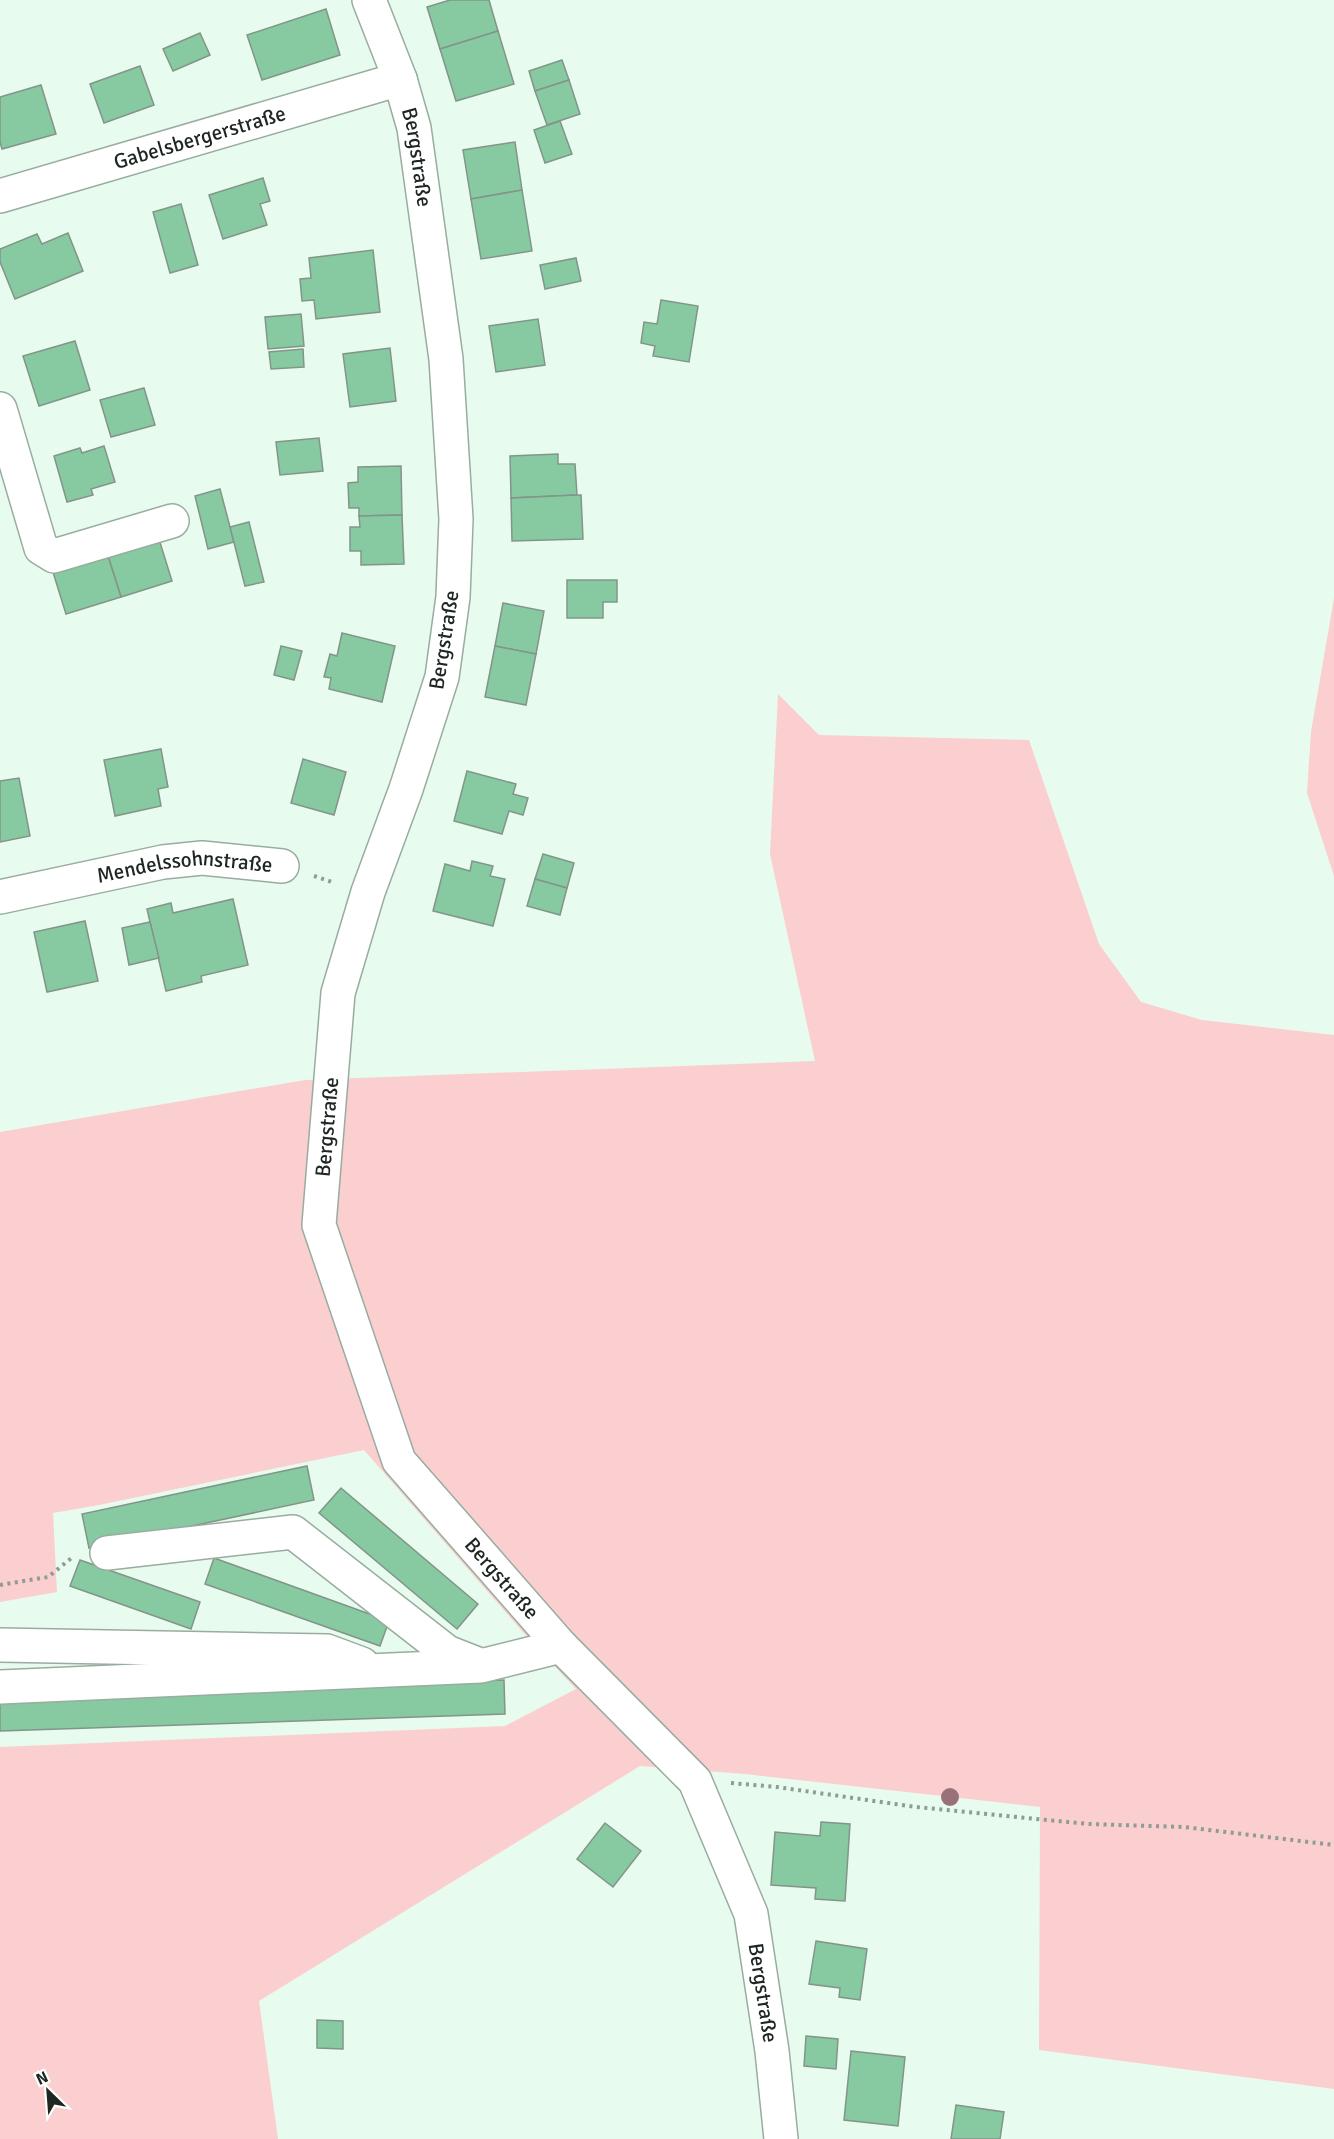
<svg xmlns="http://www.w3.org/2000/svg" width="1334" height="2139" font-family="Signika,sans-serif">
<rect width="100%" height="100%" fill="#e7fcee"/>
<g fill="#fbced0">
<path d="M1334 598V876L1307 793 1311 732Z"/>
<path d="M778 694 819 735 1029 740 1099 944 1141 1002 1202 1020 1334 1035V2089L1039 2050 1040 1807 745 1774 640 1766 259 2001 278 2139H0V1747L505 1726 576 1689 528 1638 364 1450 99 1505 53 1513 57 1592 0 1602V1132L305 1080 815 1061 770 854Z"/>
</g>
<g fill="#87c9a0" stroke="#839589" stroke-width="1.5">
<path d="M450 0H489L498 31 440 49 427 7Z"/>
<path d="M326 9 340 55 262 80 247 35Z"/>
<path d="M498 31 514 84 456 101 440 49Z"/>
<path d="M200 33 210 55 173 71 163 49Z"/>
<path d="M562 60 569 80 535 91 529 71Z"/>
<path d="M140 66 154 105 104 123 90 84Z"/>
<path d="M569 80 580 114 547 125 535 91Z"/>
<path d="M41 85 56 134 2 149 0 142V97Z"/>
<path d="M560 121 572 154 545 163 534 130Z"/>
<path d="M515 142 522 190 471 199 463 150Z"/>
<path d="M263 178 270 201 260 204 267 225 223 239 209 195Z"/>
<path d="M522 190 532 251 481 259 471 199Z"/>
<path d="M181 204 198 265 170 273 153 212Z"/>
<path d="M68 233 83 271 15 299 0 262V249L37 234 42 244Z"/>
<path d="M373 250 380 312 316 319 314 300 302 301 300 279 311 278 309 258Z"/>
<path d="M576 258 581 281 545 289 540 265Z"/>
<path d="M661 300 698 306 689 362 653 356 655 346 641 343 644 322 657 324Z"/>
<path d="M301 314 304 346 268 349 265 317Z"/>
<path d="M538 319 545 365 496 372 489 326Z"/>
<path d="M75 341 90 390 39 406 23 356Z"/>
<path d="M390 348 396 401 350 407 343 354Z"/>
<path d="M303 349 304 367 271 369 269 352Z"/>
<path d="M144 388 155 425 111 437 100 400Z"/>
<path d="M319 438 323 471 280 475 276 442Z"/>
<path d="M104 446 115 482 91 489 93 495 67 502 54 456 80 448 82 453Z"/>
<path d="M558 454V464H575L577 495 511 498 510 456Z"/>
<path d="M401 466 402 515 359 516V508H349L348 483 358 482V467Z"/>
<path d="M220 489 234 542 208 549 195 496Z"/>
<path d="M577 495H581L583 539 512 541 511 498Z"/>
<path d="M402 515 404 564 361 565V551H350V527H360L359 516Z"/>
<path d="M249 522 264 582 245 586 230 527Z"/>
<path d="M158 536 172 581 121 597 107 553Z"/>
<path d="M107 553 121 597 66 614 52 569Z"/>
<path d="M567 580H617V602H603V618H567Z"/>
<path d="M503 603 544 611 536 654 495 646Z"/>
<path d="M342 633 395 646 382 702 329 689 331 678 324 677 330 654 337 656Z"/>
<path d="M281 646 302 651 294 680 274 675Z"/>
<path d="M495 646 536 654 526 705 485 697Z"/>
<path d="M161 749 168 787 158 789 161 806 115 816 104 760Z"/>
<path d="M303 759 346 772 334 815 291 803Z"/>
<path d="M467 771 516 784 513 794 528 798 523 815 509 811 502 834 454 821Z"/>
<path d="M19 778 30 836 0 842V781Z"/>
<path d="M543 854 574 863 567 888 535 879Z"/>
<path d="M472 861 493 866 490 876 505 879 493 926 433 911 445 864 470 871Z"/>
<path d="M535 879 567 888 560 915 527 906Z"/>
<path d="M233 899 248 965 201 976 202 982 166 991 147 909 171 903 173 913Z"/>
<path d="M85 921 98 981 47 992 34 932Z"/>
<path d="M150 922 159 958 129 965 122 928Z"/>
<path d="M307 1466 314 1500 89 1548 82 1514Z"/>
<path d="M341 1488 478 1604 457 1629 319 1513Z"/>
<path d="M214 1558 389 1621 380 1646 205 1584Z"/>
<path d="M80 1560 200 1602 191 1629 70 1586Z"/>
<path d="M504 1680 505 1714 0 1731V1698Z"/>
<path d="M821 1822 850 1824 845 1901 815 1899 816 1888 771 1885 775 1832 820 1836Z"/>
<path d="M605 1823 641 1851 613 1887 577 1859Z"/>
<path d="M816 1941 867 1949 860 2000 839 1997 840 1988 809 1984Z"/>
<path d="M317 2020 343 2021V2049L317 2048Z"/>
<path d="M806 2036 838 2039 836 2069 804 2066Z"/>
<path d="M851 2051 905 2057 898 2126 844 2120Z"/>
<path d="M956 2105 1004 2112 1000 2139H951Z"/>
</g>
<g fill="none" stroke-linecap="round" stroke-linejoin="round">
<g stroke="#99ac9f" stroke-width="36">
<g id="minor">
<path id="s1" d="M369 0 400 79 414 128 446 359 456 519 453 597 442 677 406 789 368 892 338 993 319 1225 399 1461 561 1646 695 1781 751 1914 772 2051 781 2139"/>
<path id="s2" d="M0 196 400 79"/>
<path d="M0 409 41 548 54 556 172 521"/>
<path id="s3" d="M0 897 163 862 202 858 282 866"/>
<path d="M107 1553 293 1532 447 1652 480 1665"/>
<path d="M0 1645 327 1651 362 1664"/>
<path d="M0 1687 481 1666 561 1646"/>
</g>
</g>
<g stroke="#8e9d93" stroke-width="4" stroke-dasharray="3 4.5" stroke-linecap="butt">
<path d="M314 876 335 883"/>
<path d="M0 1585 48 1577 74 1556"/>
<path d="M731 1783 777 1787 916 1807 1088 1824 1184 1827 1334 1845"/>
</g>
<use href="#minor" stroke="#fff" stroke-width="33"/>
</g>
<circle fill="#997179" cx="950" cy="1797" r="9"/>
<g text-anchor="middle" dominant-baseline="central" stroke-width="5" stroke-linejoin="round" paint-order="stroke">
<g font-size="21" fill="#1e2621" stroke="#fff">
<text stroke="none"><textPath href="#s2" startOffset="208">Gabelsbergerstraße</textPath></text>
<text stroke="none"><textPath href="#s1" startOffset="165">Bergstraße</textPath></text>
<text transform="translate(444 640) rotate(-81)">Bergstraße</text>
<text stroke="none"><textPath href="#s3" startOffset="188">Mendelssohnstraße</textPath></text>
<text transform="translate(327 1127) rotate(-85)">Bergstraße</text>
<text stroke="none"><textPath href="#s1" startOffset="1659">Bergstraße</textPath></text>
<text stroke="none"><textPath href="#s1" startOffset="2163">Bergstraße</textPath></text>
</g>
</g>
<g transform="translate(48 2091) rotate(335)" stroke="#ffffff" stroke-width="4.5" paint-order="stroke">
<path d="M0-4.5L10 22L0 15L-10 22Z" fill="#1e2621"/>
<text y="-9" font-size="16" font-weight="bold" text-anchor="middle" fill="#1e2621">N</text>
</g>
</svg>
